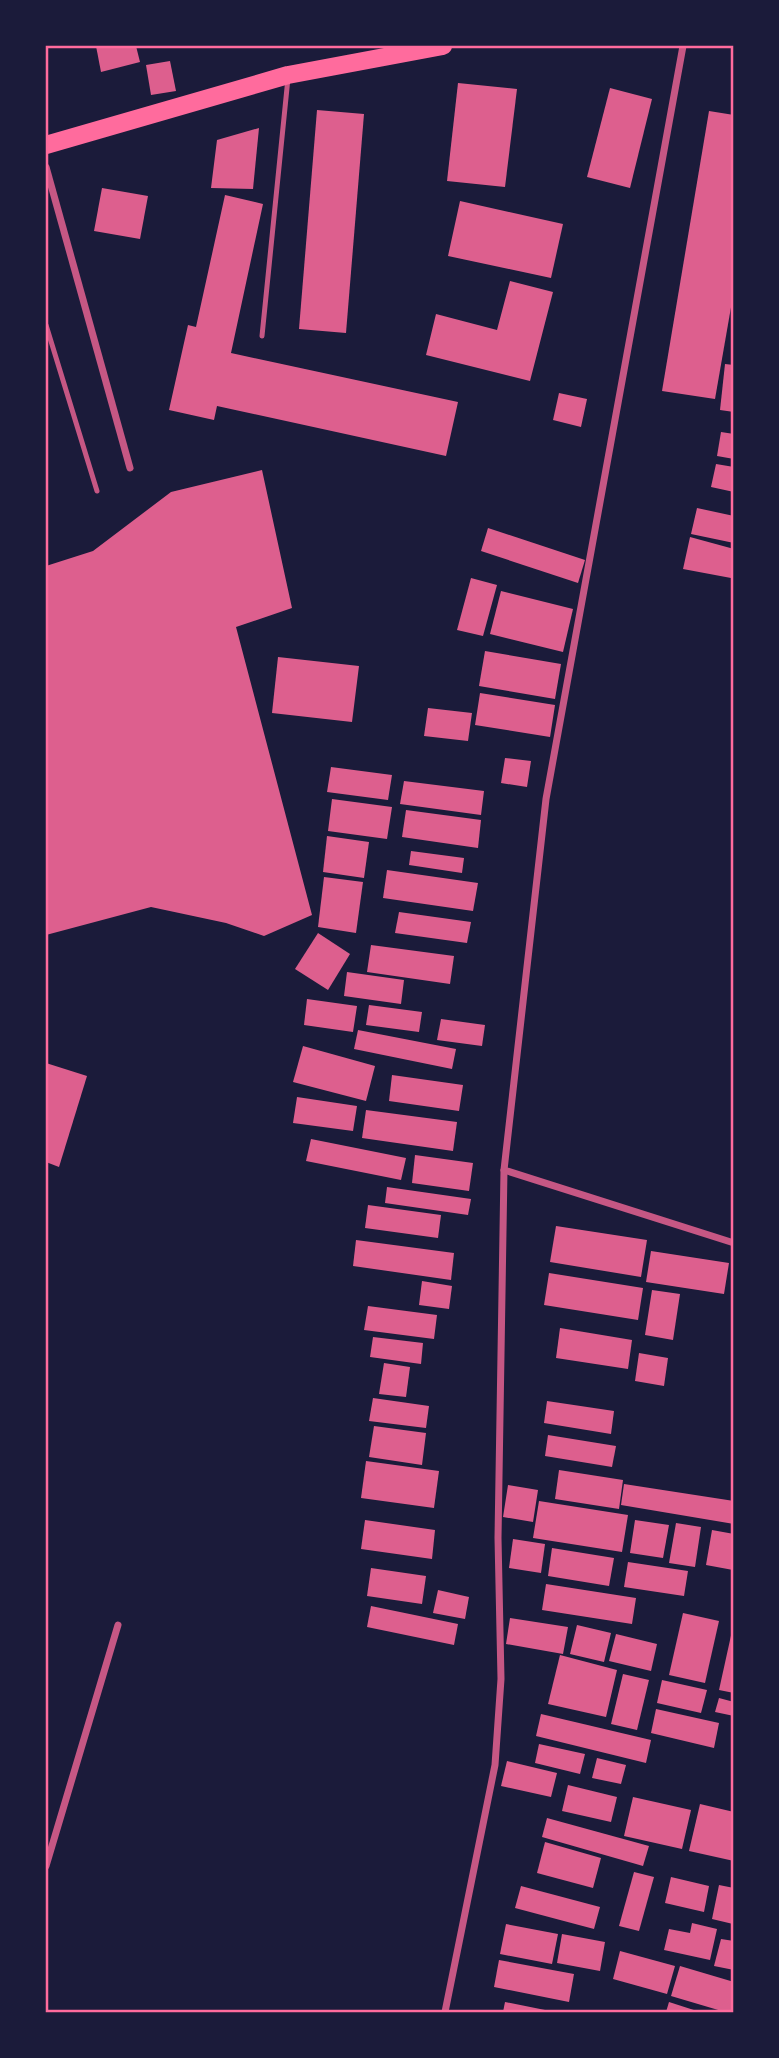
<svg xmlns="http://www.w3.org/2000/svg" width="779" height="2058" font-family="'Nunito Sans',sans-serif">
<rect width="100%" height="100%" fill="#1b1b3a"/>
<g fill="#dd5f8e">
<path d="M96 46H136L140 62 101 72Z"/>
<path d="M170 61 176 91 151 95 146 65Z"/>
<path d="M458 83 517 89 505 187 447 181Z"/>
<path d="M610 88 652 99 630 188 587 177Z"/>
<path d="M317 110 364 114 346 333 299 329Z"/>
<path d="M709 111 734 115V290L715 399 662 391Z"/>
<path d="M259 128 253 189 211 188 217 140Z"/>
<path d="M102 188 148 196 140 239 94 231Z"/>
<path d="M225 195 263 204 231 353 458 402 446 456 217 406 214 420 169 410 188 325 196 327Z"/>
<path d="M460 201 563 224 551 278 448 256Z"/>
<path d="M510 281 553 292 530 381 426 355 436 314 497 330Z"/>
<path d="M725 364 734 365V412L720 410Z"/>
<path d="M559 393 587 399 581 427 553 420Z"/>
<path d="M721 432 734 434V459L717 456Z"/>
<path d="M716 464 734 467V492L711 487Z"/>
<path d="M262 470 292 608 236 627 312 915 264 936 226 923 151 907 46 935V566L93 551 171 492Z"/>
<path d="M697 508 734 516V543L691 534Z"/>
<path d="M488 528 585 560 578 583 481 551Z"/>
<path d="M690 537 734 549V567L731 578 683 569Z"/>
<path d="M471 578 497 585 483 636 457 630Z"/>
<path d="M501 591 573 609 563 652 490 634Z"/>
<path d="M485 651 561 664 555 699 479 686Z"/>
<path d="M278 657 359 666 352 722 272 713Z"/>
<path d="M480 693 555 705 550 737 475 725Z"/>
<path d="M428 708 472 713 468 741 424 736Z"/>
<path d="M505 758 531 761 527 787 501 783Z"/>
<path d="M331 767 392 775 388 800 327 792Z"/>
<path d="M404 781 484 791 481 815 400 804Z"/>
<path d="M332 799 392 807 387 839 328 831Z"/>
<path d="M406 810 481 820 478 848 402 837Z"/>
<path d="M327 836 369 842 364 878 323 872Z"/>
<path d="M411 851 464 858 462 873 409 865Z"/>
<path d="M387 870 478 883 473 911 383 898Z"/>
<path d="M324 877 363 882 356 933 318 927Z"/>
<path d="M399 912 471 922 467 943 395 933Z"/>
<path d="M318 933 350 954 328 990 295 969Z"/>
<path d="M371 945 454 956 450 984 367 972Z"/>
<path d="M347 972 404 980 401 1004 344 996Z"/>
<path d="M307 999 357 1006 353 1032 304 1025Z"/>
<path d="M369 1005 422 1012 419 1032 366 1025Z"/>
<path d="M441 1019 485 1025 482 1046 437 1040Z"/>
<path d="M358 1030 456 1049 452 1069 354 1049Z"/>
<path d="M303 1046 375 1066 366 1101 293 1082Z"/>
<path d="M46 1063 87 1076 59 1167 46 1162Z"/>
<path d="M392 1075 463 1085 459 1111 389 1101Z"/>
<path d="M297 1097 357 1106 353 1131 293 1123Z"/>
<path d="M366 1110 457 1122 453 1151 362 1138Z"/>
<path d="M311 1139 406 1158 401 1180 306 1161Z"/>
<path d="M415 1155 473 1163 469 1191 412 1183Z"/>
<path d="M387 1187 471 1199 468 1215 385 1203Z"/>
<path d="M368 1205 441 1215 438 1238 365 1228Z"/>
<path d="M556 1226 647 1240 641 1277 550 1262Z"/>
<path d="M356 1240 454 1253 451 1280 353 1266Z"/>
<path d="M651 1251 729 1263 724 1294 646 1282Z"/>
<path d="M549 1273 643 1288 638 1320 544 1305Z"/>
<path d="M422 1281 452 1286 449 1309 419 1305Z"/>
<path d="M652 1290 680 1294 673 1340 645 1335Z"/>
<path d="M368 1306 437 1315 434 1339 364 1330Z"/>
<path d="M560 1328 632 1340 628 1369 556 1358Z"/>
<path d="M373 1337 423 1343 421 1364 370 1357Z"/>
<path d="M639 1353 668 1358 664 1386 635 1381Z"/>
<path d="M384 1363 410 1367 406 1397 379 1394Z"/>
<path d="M373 1398 429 1406 426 1428 369 1421Z"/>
<path d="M547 1401 614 1411 611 1434 544 1423Z"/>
<path d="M374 1426 426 1433 422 1465 369 1457Z"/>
<path d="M548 1435 616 1446 612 1467 545 1456Z"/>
<path d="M366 1461 439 1471 434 1508 361 1498Z"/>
<path d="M559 1470 623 1480 619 1509 555 1499Z"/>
<path d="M624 1484 734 1501V1524L621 1505Z"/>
<path d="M508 1485 538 1490 533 1522 503 1517Z"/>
<path d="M539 1501 628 1515 622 1552 533 1538Z"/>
<path d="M365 1520 435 1530 432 1559 361 1549Z"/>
<path d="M635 1520 669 1525 663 1558 630 1553Z"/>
<path d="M676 1523 701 1527 695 1567 669 1563Z"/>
<path d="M712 1530 734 1534 733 1570 706 1565Z"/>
<path d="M513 1539 545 1544 541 1573 509 1568Z"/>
<path d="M552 1548 614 1558 609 1586 548 1576Z"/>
<path d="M628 1562 688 1571 684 1596 624 1587Z"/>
<path d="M371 1568 426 1576 422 1604 367 1596Z"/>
<path d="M546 1584 636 1598 632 1624 542 1610Z"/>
<path d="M438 1590 469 1597 465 1619 433 1613Z"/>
<path d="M371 1606 458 1624 454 1645 367 1627Z"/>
<path d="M683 1613 719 1621 705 1683 669 1675Z"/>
<path d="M510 1618 568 1627 563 1654 506 1644Z"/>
<path d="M577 1625 611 1633 604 1662 570 1654Z"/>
<path d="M732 1631H734V1693L719 1690Z"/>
<path d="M616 1634 657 1644 651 1671 609 1661Z"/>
<path d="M560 1655 617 1670 606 1717 548 1704Z"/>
<path d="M623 1674 649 1680 637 1730 611 1724Z"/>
<path d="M662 1680 707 1690 701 1713 657 1703Z"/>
<path d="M719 1698 734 1702V1716L715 1712Z"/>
<path d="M656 1709 719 1723 714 1748 651 1733Z"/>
<path d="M541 1714 651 1740 646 1763 536 1736Z"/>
<path d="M539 1744 585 1754 580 1774 535 1763Z"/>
<path d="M597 1758 626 1765 621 1784 592 1778Z"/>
<path d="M507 1761 557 1773 551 1797 501 1786Z"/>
<path d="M568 1785 617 1797 611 1822 562 1811Z"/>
<path d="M633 1797 691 1810 682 1849 624 1836Z"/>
<path d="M700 1804 734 1812V1861L689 1851Z"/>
<path d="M547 1818 649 1846 643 1866 542 1837Z"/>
<path d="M545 1842 601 1858 593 1888 537 1873Z"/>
<path d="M634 1872 654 1877 639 1931 619 1926Z"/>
<path d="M671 1877 709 1886 704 1912 665 1903Z"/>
<path d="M719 1885 734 1888 733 1924 712 1919Z"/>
<path d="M521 1886 600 1907 594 1929 515 1908Z"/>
<path d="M692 1923 717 1929 710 1960 664 1950 669 1929 690 1933Z"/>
<path d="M506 1924 558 1934 552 1964 500 1954Z"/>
<path d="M562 1934 605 1942 600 1971 557 1963Z"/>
<path d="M721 1939 734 1941V1970L714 1966Z"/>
<path d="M620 1951 675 1966 667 1994 613 1979Z"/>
<path d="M499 1960 574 1974 569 2002 494 1987Z"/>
<path d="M680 1966 734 1982 733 2012H725L671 1996Z"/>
<path d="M505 2002 550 2011V2012H503Z"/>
<path d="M669 2002 700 2012H666Z"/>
</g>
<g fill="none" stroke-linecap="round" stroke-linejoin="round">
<g stroke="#c65784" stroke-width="5">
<path d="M46 325 97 491"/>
<path d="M262 336 288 78"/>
</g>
<g stroke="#c65784" stroke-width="7">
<path d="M46 167 130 468"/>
<path d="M504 1170 734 1243"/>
<path d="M46 1866 118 1625"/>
<path d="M445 2012 495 1765 501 1679 498 1538 504 1170 546 799 683 46"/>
</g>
<path stroke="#ff6b9d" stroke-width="18" d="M46 145 288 75 443 46"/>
</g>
<rect width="779" height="2058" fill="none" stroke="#1b1b3a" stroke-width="94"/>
<rect x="47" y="47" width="685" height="1964" fill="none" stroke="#ff6b9d" stroke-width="2.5"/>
</svg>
